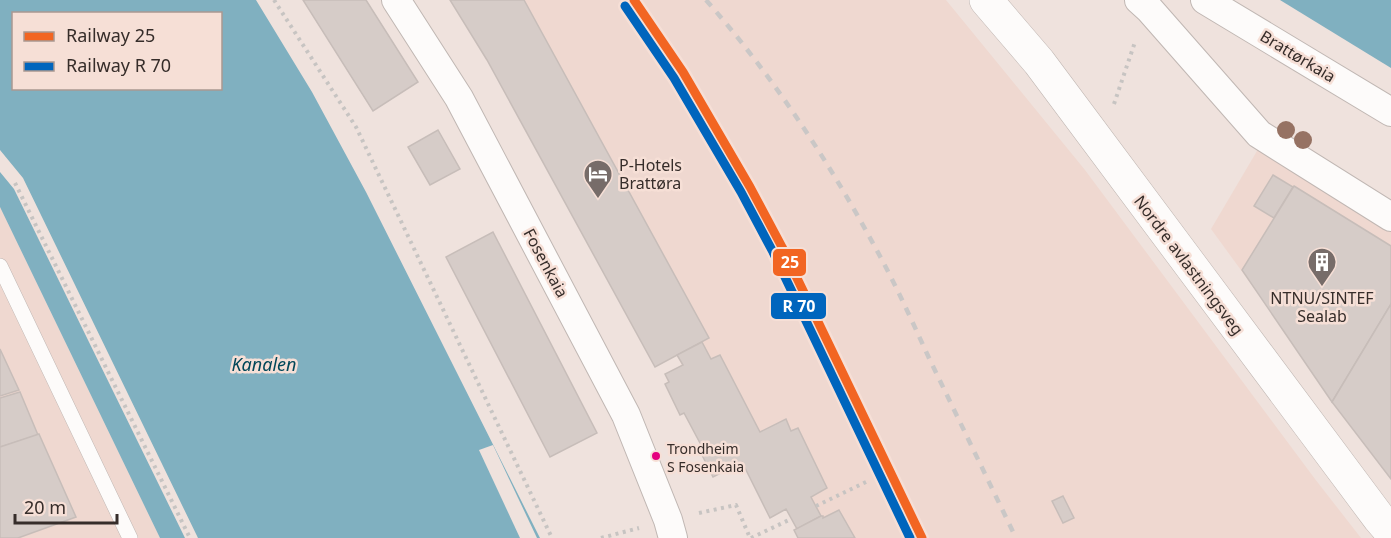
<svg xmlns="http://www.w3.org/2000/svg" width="1391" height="538" font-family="'Noto Sans',sans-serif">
<rect width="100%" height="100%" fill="#efe2dd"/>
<g fill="#efd8d0">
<path d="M524 0H946L1085 170 1315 479 1361 538H798L794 530 796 528 786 509 770 518 742 462 713 477 698 447 701 445 684 413 680 415 665 384 668 382 665 374 682 365 677 355 709 338Z"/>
<path d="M1267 134 1391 213V476L1211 229Z"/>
<path d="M0 207 160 538H0Z"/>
</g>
<g fill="#80b0c0" fill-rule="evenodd">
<path d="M0 0H256L312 92 366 192 540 538H160L0 207ZM14 14H220V88H14Z"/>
<path d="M1280 0H1391V68Z"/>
</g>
<g fill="#efe2dd">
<path d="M0 150 23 178 198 538H185L14 189 0 172Z"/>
<path d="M493 445 537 538H520L479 450Z"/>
</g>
<g fill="#d6ccc8" stroke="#c7bdb9" stroke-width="1.5">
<path d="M303 0H366L418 82 373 111Z"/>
<path d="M450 0H524L709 338 655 367 487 60Z"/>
<path d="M438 130 460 169 430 185 408 147Z"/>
<path d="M1273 175 1293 187 1274 218 1254 206Z"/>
<path d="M1294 186 1391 246V304L1332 402 1242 270Z"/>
<path d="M493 232 597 433 550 457 446 257Z"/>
<path d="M1391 304V479L1332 402Z"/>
<path d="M702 342 711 359 720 355 760 432 786 419 791 431 798 428 827 488 811 497 821 516 797 529 786 509 770 518 742 462 713 477 698 447 701 445 684 413 680 415 665 384 669 382 665 374 683 365 677 355Z"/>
<path d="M0 349 19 390 0 396Z"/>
<path d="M20 392 38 435 0 447V398Z"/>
<path d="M39 434 76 517 18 538H0V447Z"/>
<path d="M1063 496 1074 518 1063 523 1052 501Z"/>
<path d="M839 510 855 538H798L794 530 821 516H823V518Z"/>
</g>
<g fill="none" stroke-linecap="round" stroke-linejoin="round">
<g stroke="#c0b7b3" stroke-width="16">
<path id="lane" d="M0 266 130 538"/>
</g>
<g stroke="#c0b7b3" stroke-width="30">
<g id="street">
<path d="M396 0 459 98 626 415 668 520 673 538"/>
<path d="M1139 0 1150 10 1259 134 1391 217"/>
<path d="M1205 0 1391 112"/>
</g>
</g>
<g stroke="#c0b7b3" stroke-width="34">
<path id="highway" d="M986 0 1039 62 1379 518 1391 532"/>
</g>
<g stroke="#c7c4c2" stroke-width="4" stroke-dasharray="3 4.5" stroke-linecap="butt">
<path d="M274 0 356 127 552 538"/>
<path d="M1114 104 1135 42 1134 41"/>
<path d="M15 183 190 538"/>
<path d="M816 506 868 481"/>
<path d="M699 513 736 505 750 538"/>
<path d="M601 538 639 528"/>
<path d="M751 538 791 519"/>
</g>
<use href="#lane" stroke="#fdfbfa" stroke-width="15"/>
<use href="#street" stroke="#fdfbfa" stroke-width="28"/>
<use href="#highway" stroke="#fdfbfa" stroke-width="33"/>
<path stroke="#cac7c6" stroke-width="4.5" stroke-dasharray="8 8" stroke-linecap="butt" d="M706 0C772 75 828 160 875 247 895 283 912 321 929 358 958 418 987 478 1016 538"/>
<g stroke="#f6dfd6" stroke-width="14">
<path id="rail-1" d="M634 0 683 72 750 187 782 247 922 538"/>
</g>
<g stroke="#f6dfd6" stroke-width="14">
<path id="rail-2" d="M625 6 674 78 741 192 773 252 910 538"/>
</g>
<use href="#rail-1" stroke="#f26522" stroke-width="9"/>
<use href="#rail-2" stroke="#0065bd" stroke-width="9"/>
</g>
<g fill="#967263">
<circle cx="1286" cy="130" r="9"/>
<circle cx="1303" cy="140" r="9"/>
</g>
<defs>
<g id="hotel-pin" transform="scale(1.5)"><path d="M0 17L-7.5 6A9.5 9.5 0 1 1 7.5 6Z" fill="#776c69" stroke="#f6dfd6"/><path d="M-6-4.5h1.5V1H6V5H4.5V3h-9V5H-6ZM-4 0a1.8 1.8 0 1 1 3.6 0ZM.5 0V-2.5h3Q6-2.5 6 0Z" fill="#fff"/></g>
<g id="building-pin" transform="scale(1.5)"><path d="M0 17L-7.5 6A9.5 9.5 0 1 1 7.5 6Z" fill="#776c69" stroke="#f6dfd6"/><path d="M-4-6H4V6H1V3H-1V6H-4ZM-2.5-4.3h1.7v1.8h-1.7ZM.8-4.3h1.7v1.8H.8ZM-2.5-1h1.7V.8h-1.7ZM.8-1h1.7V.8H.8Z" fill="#fff"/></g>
</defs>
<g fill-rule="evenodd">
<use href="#hotel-pin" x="598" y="174"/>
<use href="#building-pin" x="1322" y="262"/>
</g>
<circle fill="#e5007d" stroke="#f6dfd6" stroke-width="2" cx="656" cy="456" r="5"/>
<g text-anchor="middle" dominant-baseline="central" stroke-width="5" stroke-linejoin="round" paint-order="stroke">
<g font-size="14" fill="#362d2a" stroke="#f6dfd6" text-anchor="start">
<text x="667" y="448">Trondheim<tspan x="667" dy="18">S Fosenkaia</tspan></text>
</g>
<g font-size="16" fill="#362d2a" stroke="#f6dfd6">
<text transform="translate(1298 56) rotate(31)">Brattørkaia</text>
<text transform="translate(546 263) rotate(62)">Fosenkaia</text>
<text transform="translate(1189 265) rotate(53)">Nordre avlastningsveg</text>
</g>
<g font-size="16" fill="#362d2a" stroke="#f6dfd6" text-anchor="start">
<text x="619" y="165">P-Hotels<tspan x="619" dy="18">Brattøra</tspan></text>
<text x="1322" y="298" text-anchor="middle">NTNU/SINTEF<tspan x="1322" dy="18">Sealab</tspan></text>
</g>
<g font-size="18" font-style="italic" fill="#014759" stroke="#f6dfd6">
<text x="264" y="364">Kanalen</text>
</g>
</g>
<g stroke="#f6dfd6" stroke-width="2">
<rect x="772" y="248" width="35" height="29" rx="6" fill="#f26522"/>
<rect x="770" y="292" width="57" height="28" rx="6" fill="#0065bd"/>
</g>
<g font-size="16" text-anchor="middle" font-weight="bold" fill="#fff">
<text x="790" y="268">25</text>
<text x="799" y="312">R 70</text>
</g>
<rect x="12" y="12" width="210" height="78" fill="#f6dfd6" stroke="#a99891" stroke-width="1.5"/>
<rect x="24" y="32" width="30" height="9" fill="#f26522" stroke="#a99891" stroke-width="1.5"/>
<text x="66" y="42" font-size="18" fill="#362d2a">Railway 25</text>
<rect x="24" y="62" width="30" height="9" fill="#0065bd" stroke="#a99891" stroke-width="1.5"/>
<text x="66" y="72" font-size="18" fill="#362d2a">Railway R 70</text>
<path d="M15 514v9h102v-9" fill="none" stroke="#362d2a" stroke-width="3"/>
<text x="24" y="514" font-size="18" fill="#362d2a" stroke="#f6dfd6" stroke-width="4.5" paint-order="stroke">20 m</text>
</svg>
